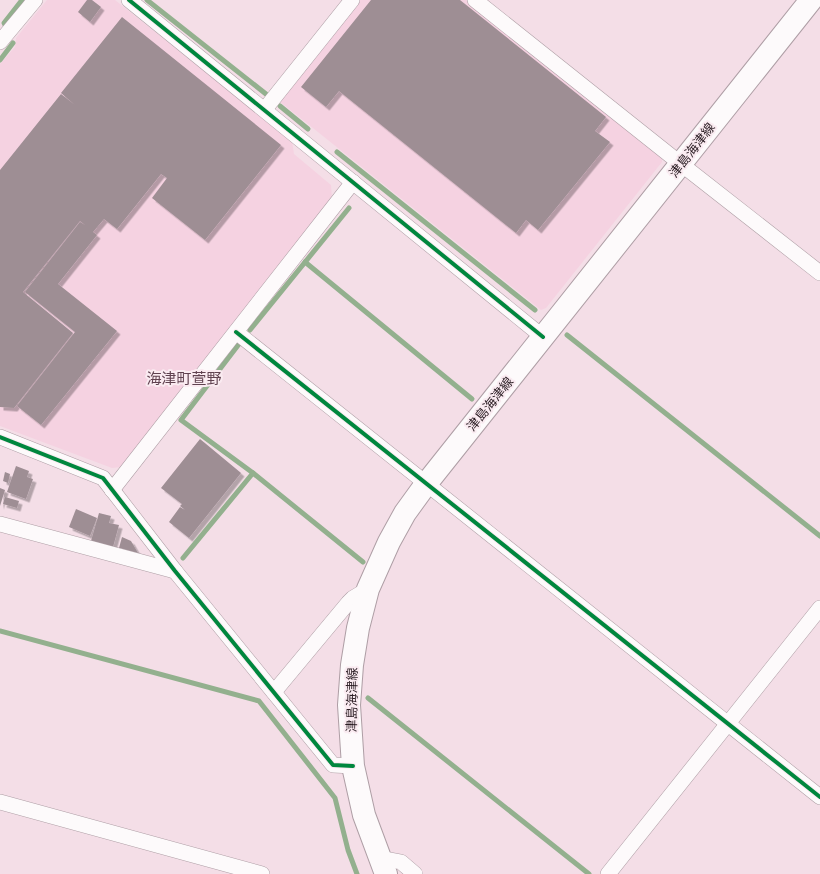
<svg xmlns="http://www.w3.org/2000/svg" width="820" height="874" font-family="'Roboto Condensed','Noto Sans JP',sans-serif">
<defs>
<filter id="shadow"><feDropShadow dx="3.5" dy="3.5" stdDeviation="0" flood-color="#0004"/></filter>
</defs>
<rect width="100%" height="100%" fill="#f4dee7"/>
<g fill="#f5d2e1">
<path d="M47 0H115L292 141 294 154 331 185 332 199 121 467 112 468 0 426V64L15 47 16 38Z"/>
<path d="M359 0H468L662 155V162L546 308 541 310 279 101Z"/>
</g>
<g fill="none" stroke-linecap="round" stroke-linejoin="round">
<g stroke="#93b08e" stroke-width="5">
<path d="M147 0 266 94"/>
<path d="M5 25 4 23 22 0"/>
<path d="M0 60 13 43"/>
<path d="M280 106 308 129"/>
<path d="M337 152 535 310"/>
<path d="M305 262 472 399"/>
<path d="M250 330 349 208"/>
<path d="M567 335 820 536"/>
<path d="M253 473 363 562"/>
<path d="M183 558 253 473 181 420 239 344"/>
<path d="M0 631 259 701 335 798 348 850 357 874"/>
<path d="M368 698 589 874"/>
</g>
</g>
<g fill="#9e8e94" filter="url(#shadow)">
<path d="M87 0H92L101 7 90 22 78 12Z"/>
<path d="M371 0H460L606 117 595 131 610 142 538 230 526 220 516 233 339 91 326 107 301 87Z"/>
<path d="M122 17 281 145 205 240 152 198 167 178 161 174 117 229 104 219 93 232 97 235 58 284 117 331 41 425 17 406 75 332 25 292 80 222 85 225 80 221 23 292 73 333 14 408 0 407V170L61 94 75 105 61 93Z"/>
<path d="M200 439 241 473 189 538 169 522 180 507 185 510 180 506 182 504 161 488Z"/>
<path d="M16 466 29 471 27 477 33 479 26 499 7 492Z"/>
<path d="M5 472 10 474 8 483 3 481Z"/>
<path d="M0 488 5 490 0 506Z"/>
<path d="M5 497 19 501 17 508 3 504Z"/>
<path d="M76 509 97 518 90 536 69 527Z"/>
<path d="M99 513 111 516 109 523 119 525 113 547 91 541Z"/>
<path d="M122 537 131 541 138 553 119 548Z"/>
</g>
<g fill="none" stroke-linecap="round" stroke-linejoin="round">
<g stroke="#ae9ea5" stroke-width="16">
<g id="street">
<path d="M129 0 543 337"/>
<path d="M475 0 681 164 820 273"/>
<path d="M0 42 35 0"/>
<path d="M265 109 352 0"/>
<path d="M236 332 820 797"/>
<path d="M0 437 103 478 175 571 333 765 353 766"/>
<path d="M112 490 353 182"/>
<path d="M0 524 175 571"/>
<path d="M274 692 348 603 353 598 368 589"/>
<path d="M0 802 262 874"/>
<path d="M380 858 401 862 415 874"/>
<path d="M608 874 820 608"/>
</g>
</g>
<g stroke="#ae9ea5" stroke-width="24">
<path id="secondary" d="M386 874 364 815 353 766 349 705 352 665 358 628 368 589 389 542 405 513 426 484 811 0"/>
</g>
<use href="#street" stroke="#fdfafb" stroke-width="15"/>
<use href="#secondary" stroke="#fdfafb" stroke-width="22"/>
<g stroke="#faebf1" stroke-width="6">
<g id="cycleway">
<path d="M129 0 543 337"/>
<path d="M236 332 820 797"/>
<path d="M0 437 103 478 175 571 333 765 353 766"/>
</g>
</g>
<use href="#cycleway" stroke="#00873e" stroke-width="4"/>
</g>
<g text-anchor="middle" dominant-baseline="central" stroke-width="4" stroke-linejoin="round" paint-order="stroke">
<g font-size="13" fill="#2b1e24" stroke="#faebf1">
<text transform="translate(692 150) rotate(-52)">津島海津線</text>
<text transform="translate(490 404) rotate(-51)">津島海津線</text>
<text transform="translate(352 700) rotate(-89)">津島海津線</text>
</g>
<g font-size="15" fill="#604250" stroke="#faebf1">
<text x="184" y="379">海津町萱野</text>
</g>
</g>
</svg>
